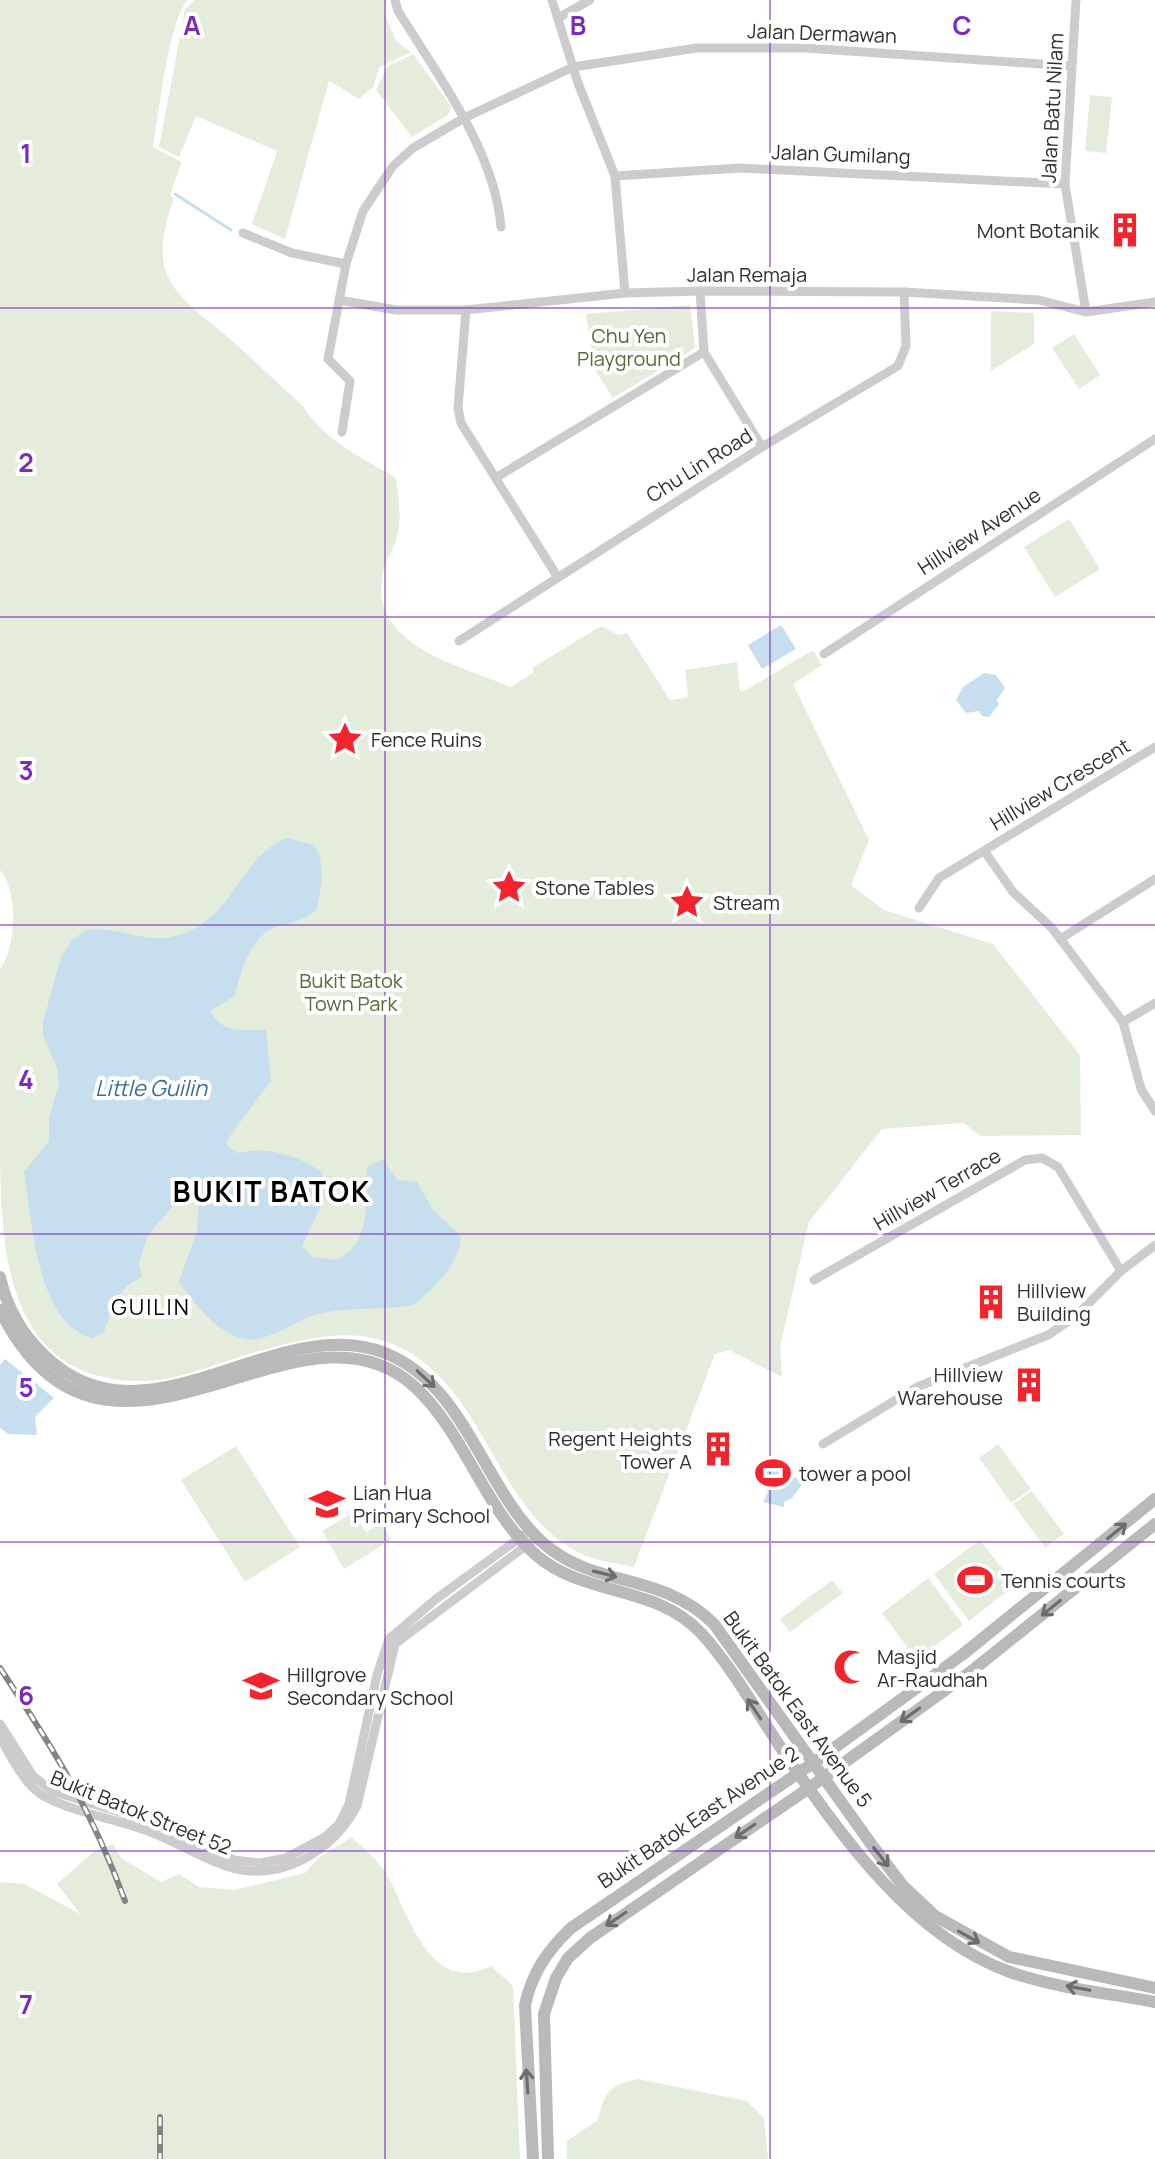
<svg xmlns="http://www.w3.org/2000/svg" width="1155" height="2159" font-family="Manrope,sans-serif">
<rect width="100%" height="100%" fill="#fff"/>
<g fill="#e4eddb">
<path d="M0 0H188C168 21 159 115 153 147L182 162 170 195 174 198C146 277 172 291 229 338 254 360 278 384 303 406 324 440 362 458 396 478 398 496 402 516 398 533 395 547 386 559 383 573 367 646 460 665 511 687L534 672 532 668 601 626 619 635 627 633 670 700 688 697 685 670 737 662 740 691 746 690 813 650 822 665 793 684 869 840 851 885 884 910 993 944 1080 1055 1081 1135 980 1136 964 1123 882 1129 809 1222 780 1347 782 1377 729 1350 715 1354 634 1567C615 1563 594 1561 576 1551 497 1508 486 1396 407 1351 355 1322 303 1339 249 1354 215 1364 175 1382 138 1381 0 1379 0 1239 0 1133 0 1079 0 1025 0 970 16 946 19 893 0 870Z"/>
<path d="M194 0H386L385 14 396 41 411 52 380 67 373 87 359 99 329 81 285 239 252 224 277 151 196 116 179 157 159 147 185 10Z"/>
<path d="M413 54 451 106 448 115 412 137 376 90 387 67Z"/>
<path d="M1090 95 1112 97 1106 153 1085 151Z"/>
<path d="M690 305 695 348 613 398 595 370 586 314Z"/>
<path d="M991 311 1034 313V344L991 371Z"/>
<path d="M1074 334 1100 375 1079 389 1052 348Z"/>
<path d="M1069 519 1100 569 1055 597 1024 547Z"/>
<path d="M998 1444 1031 1489 1011 1503 979 1458Z"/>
<path d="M236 1446 300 1547 245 1582 181 1480Z"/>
<path d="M1032 1491 1064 1534 1045 1548 1013 1504Z"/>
<path d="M354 1512 366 1532 381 1523 391 1540 344 1569 322 1531Z"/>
<path d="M980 1540 1015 1585 969 1621 934 1574Z"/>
<path d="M928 1578 963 1625 916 1659 882 1613Z"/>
<path d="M832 1580 843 1593 790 1632 780 1619Z"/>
<path d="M352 1837C363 1848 378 1860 386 1873 409 1913 429 1997 491 1966L513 1986 520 2159H0V1882L25 1884 80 1914 57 1884 94 1851 113 1844 121 1858 161 1882 179 1874 199 1887 235 1890 305 1873 318 1858Z"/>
<path d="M638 2079 747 2101 764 2118 768 2159H567V2141L598 2120C604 2092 609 2085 638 2079Z"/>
</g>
<g fill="#c6deee">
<path d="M781 625 796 649 762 669 748 645Z"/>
<path d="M984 673 996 675 1005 688 997 700 999 704 989 717 982 716 979 711 966 713 956 700 963 687Z"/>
<path d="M288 838 314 845 320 856 322 880 317 908C308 922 286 922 271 929 250 940 239 975 235 996L210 1011C224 1035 241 1029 266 1030L271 1081 227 1140V1146L237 1153C264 1146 300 1155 322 1173L327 1193 302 1246 313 1257 336 1260C372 1243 366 1201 367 1167L383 1159 397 1180 417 1182 433 1210 460 1235C464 1259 431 1292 413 1305 382 1311 350 1306 319 1314 301 1318 286 1330 268 1336 230 1352 198 1308 179 1282L197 1230 199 1191 191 1185 148 1235 139 1263 142 1277C116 1288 113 1308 104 1332L92 1338C36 1323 32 1220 24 1172L49 1141V1118L59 1083 57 1068 43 1036V1022L61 957 73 939 86 930C118 925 146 946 179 935 236 917 241 853 288 838Z"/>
<path d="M5 1359 54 1398 35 1417 37 1435 8 1434 0 1428V1365Z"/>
<path d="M779 1455 784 1470 803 1483 792 1498 784 1502V1507L763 1502 768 1492 758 1479 762 1464Z"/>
</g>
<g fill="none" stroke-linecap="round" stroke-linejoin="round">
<path stroke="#c6deee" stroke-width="3" d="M175 194 231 230"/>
<g stroke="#ccc" stroke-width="9">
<path d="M395 0 398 11C437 74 495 151 501 227"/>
<path d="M552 0 578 83 615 176 625 293"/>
<path d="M1076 0 1065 184 1086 312"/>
<path d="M558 18 590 0"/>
<path d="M615 176 740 168 1065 184"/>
<path d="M243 233 292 253 346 264"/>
<path d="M700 291 704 352 762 447"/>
<path d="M339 300 396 310H466L625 293 700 291 904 292 1039 300 1086 312 1155 302"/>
<path d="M466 310 458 408 461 423 557 576"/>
<path d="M342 432 350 381 328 359 346 264 363 211 393 166 413 148 464 118 573 67 697 48H805L1071 66"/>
<path d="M497 477 704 352"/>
<path d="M459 641 762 447 898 366 906 346 904 292"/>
<path d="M824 654 1155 439"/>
<path d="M985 852 1013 892 1052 928 1123 1022 1141 1089 1155 1111"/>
<path d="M919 908 939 878 1155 747"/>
<path d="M1060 939 1155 879"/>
<path d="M1123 1022 1155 1003"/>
<path d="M814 1280 1025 1160 1042 1158 1058 1167 1121 1271"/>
<path d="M823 1444 917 1387 1048 1335 1075 1317 1121 1271 1155 1245"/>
<path d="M0 1724 33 1776 52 1791 122 1813 234 1860 260 1863 286 1858 325 1837 339 1824 349 1804 377 1675 389 1639 436 1599 525 1534"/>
<path d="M0 1738C11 1756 22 1780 39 1793 63 1810 120 1820 150 1832 177 1842 201 1858 229 1867 281 1883 333 1851 357 1806L395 1644 531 1542"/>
</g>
<g stroke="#b9b9b9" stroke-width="12">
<path d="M0 1277C7 1308 21 1333 44 1355 146 1455 274 1310 385 1353 466 1385 482 1487 542 1542 594 1589 661 1571 714 1624L874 1848 903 1886 935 1916 1009 1957 1155 1988"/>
<path d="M0 1310C107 1525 297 1277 415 1387 465 1433 484 1509 536 1555 584 1597 655 1584 701 1633 733 1668 758 1714 785 1754 842 1837 912 1937 1010 1972 1056 1988 1107 1993 1155 2002"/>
<path d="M533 2159 525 2005C532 1973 547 1951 571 1928L819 1759 962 1655 1155 1499"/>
<path d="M548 2159 544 2014 556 1978 568 1958 590 1938 809 1788 973 1670 1155 1524"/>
</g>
<g stroke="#848484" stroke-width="6">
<g id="rail">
<path d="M0 1668C53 1748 92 1810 125 1901"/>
<path d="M160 2117V2159"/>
</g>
</g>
<use href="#rail" stroke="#fff" stroke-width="3" stroke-dasharray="9" stroke-linecap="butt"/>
</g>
<defs><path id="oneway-shaft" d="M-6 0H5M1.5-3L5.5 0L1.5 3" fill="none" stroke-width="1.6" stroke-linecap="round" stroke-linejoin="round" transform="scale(2)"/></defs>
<g stroke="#6d6d6d">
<use href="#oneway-shaft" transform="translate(426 1379) rotate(43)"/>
<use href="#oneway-shaft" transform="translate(1117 1531) rotate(-39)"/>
<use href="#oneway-shaft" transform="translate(605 1574) rotate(14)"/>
<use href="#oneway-shaft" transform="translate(1051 1608) rotate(141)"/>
<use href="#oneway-shaft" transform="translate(754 1709) rotate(-124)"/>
<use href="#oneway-shaft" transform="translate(910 1715) rotate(144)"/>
<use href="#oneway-shaft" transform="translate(745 1831) rotate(146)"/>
<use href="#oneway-shaft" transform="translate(881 1857) rotate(52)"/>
<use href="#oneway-shaft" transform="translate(616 1919) rotate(146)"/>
<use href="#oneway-shaft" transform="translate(969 1937) rotate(29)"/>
<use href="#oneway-shaft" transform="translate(1078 1988) rotate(-169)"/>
<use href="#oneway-shaft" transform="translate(527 2081) rotate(-94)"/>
</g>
<path fill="none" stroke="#7b2cbf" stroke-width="2" stroke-opacity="0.55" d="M385 0V2159M770 0V2159M0 308H1155M0 617H1155M0 925H1155M0 1234H1155M0 1542H1155M0 1851H1155"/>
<defs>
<g id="building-bare" transform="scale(2.76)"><path d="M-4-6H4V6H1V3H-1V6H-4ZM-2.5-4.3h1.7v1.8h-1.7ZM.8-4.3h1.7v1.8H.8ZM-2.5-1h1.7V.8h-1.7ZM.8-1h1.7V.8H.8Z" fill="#f3242e" stroke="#fff" stroke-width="2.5" paint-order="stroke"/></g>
<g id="sight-bare" transform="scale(2.76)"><path d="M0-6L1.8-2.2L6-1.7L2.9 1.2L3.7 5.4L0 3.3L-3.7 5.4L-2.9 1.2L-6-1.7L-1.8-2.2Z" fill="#f3242e" stroke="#fff" stroke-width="2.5" paint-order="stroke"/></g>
<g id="stadium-bare" transform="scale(2.76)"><path d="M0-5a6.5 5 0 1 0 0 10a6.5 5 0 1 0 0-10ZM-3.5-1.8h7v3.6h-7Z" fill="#f3242e" stroke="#fff" stroke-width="2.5" paint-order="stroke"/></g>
<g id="school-bare" transform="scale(2.76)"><path d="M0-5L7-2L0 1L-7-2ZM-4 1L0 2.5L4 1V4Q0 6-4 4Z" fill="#f3242e" stroke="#fff" stroke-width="2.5" paint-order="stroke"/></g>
<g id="mosque-bare" transform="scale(2.76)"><path d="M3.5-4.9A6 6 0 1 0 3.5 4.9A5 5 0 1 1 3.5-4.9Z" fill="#f3242e" stroke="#fff" stroke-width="2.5" paint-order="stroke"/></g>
</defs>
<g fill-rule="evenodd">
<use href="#building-bare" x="1125" y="230"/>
<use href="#sight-bare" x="345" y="739"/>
<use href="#sight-bare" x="509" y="887"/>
<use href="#sight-bare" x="687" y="902"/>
<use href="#building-bare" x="991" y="1302"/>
<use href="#building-bare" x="1029" y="1385"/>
<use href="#building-bare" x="718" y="1449"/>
<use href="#stadium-bare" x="773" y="1473"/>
<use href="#school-bare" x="327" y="1504"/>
<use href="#stadium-bare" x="975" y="1580"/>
<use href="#mosque-bare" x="851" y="1667"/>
<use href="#school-bare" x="261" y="1686"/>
</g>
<g text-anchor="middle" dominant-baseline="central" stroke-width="8" stroke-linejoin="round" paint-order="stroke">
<g font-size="20" fill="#2f2f2f" stroke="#fff">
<text transform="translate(822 33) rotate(2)">Jalan Dermawan</text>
<text transform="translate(1052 108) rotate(-87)">Jalan Batu Nilam</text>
<text transform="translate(841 154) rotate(2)">Jalan Gumilang</text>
<text x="747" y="274">Jalan Remaja</text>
<text transform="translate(699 465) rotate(-32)">Chu Lin Road</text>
<text transform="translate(979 531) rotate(-33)">Hillview Avenue</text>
<text transform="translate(1060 784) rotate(-31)">Hillview Crescent</text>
<text transform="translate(937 1189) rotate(-30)">Hillview Terrace</text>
<text transform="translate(798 1709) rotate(54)">Bukit Batok East Avenue 5</text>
<text transform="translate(141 1812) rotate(22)">Bukit Batok Street 52</text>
<text transform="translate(698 1817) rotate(-34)">Bukit Batok East Avenue 2</text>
</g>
<g font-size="20" fill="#2f2f2f" stroke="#fff" text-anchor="start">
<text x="1099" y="230" text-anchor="end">Mont Botanik</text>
<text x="371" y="739">Fence Ruins</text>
<text x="535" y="887">Stone Tables</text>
<text x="713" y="902">Stream</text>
<text x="1017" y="1290">Hillview<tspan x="1017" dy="23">Building</tspan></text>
<text x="1003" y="1374" text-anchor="end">Hillview<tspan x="1003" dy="23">Warehouse</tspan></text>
<text x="692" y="1438" text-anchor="end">Regent Heights<tspan x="692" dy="23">Tower A</tspan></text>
<text x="799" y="1473">tower a pool</text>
<text x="353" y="1492">Lian Hua<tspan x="353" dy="23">Primary School</tspan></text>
<text x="1001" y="1580">Tennis courts</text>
<text x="877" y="1656">Masjid<tspan x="877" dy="23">Ar-Raudhah</tspan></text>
<text x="287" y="1674">Hillgrove<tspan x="287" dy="23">Secondary School</tspan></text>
</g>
<g font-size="20" fill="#506e38" stroke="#fff">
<text x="629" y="335">Chu Yen<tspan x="629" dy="23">Playground</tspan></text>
<text x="351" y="980">Bukit Batok<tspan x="351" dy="23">Town Park</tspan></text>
</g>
<g font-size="22" font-style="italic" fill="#366f98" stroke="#fff">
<text x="151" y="1088">Little Guilin</text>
</g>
<g font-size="22" letter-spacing="2" fill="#000" stroke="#fff">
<text x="151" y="1307">GUILIN</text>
</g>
<g font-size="28" font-weight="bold" letter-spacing="2" fill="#000" stroke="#fff">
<text x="272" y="1191">BUKIT BATOK</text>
</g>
</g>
<g font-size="26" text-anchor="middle" font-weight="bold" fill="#7b2cbf" stroke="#fff" stroke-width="8" stroke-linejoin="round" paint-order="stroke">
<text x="192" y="35">A</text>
<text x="578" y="35">B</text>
<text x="962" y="35">C</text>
<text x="26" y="163">1</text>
<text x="26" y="472">2</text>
<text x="26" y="780">3</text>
<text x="26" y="1089">4</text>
<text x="26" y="1397">5</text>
<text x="26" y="1705">6</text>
<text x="26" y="2014">7</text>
</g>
</svg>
